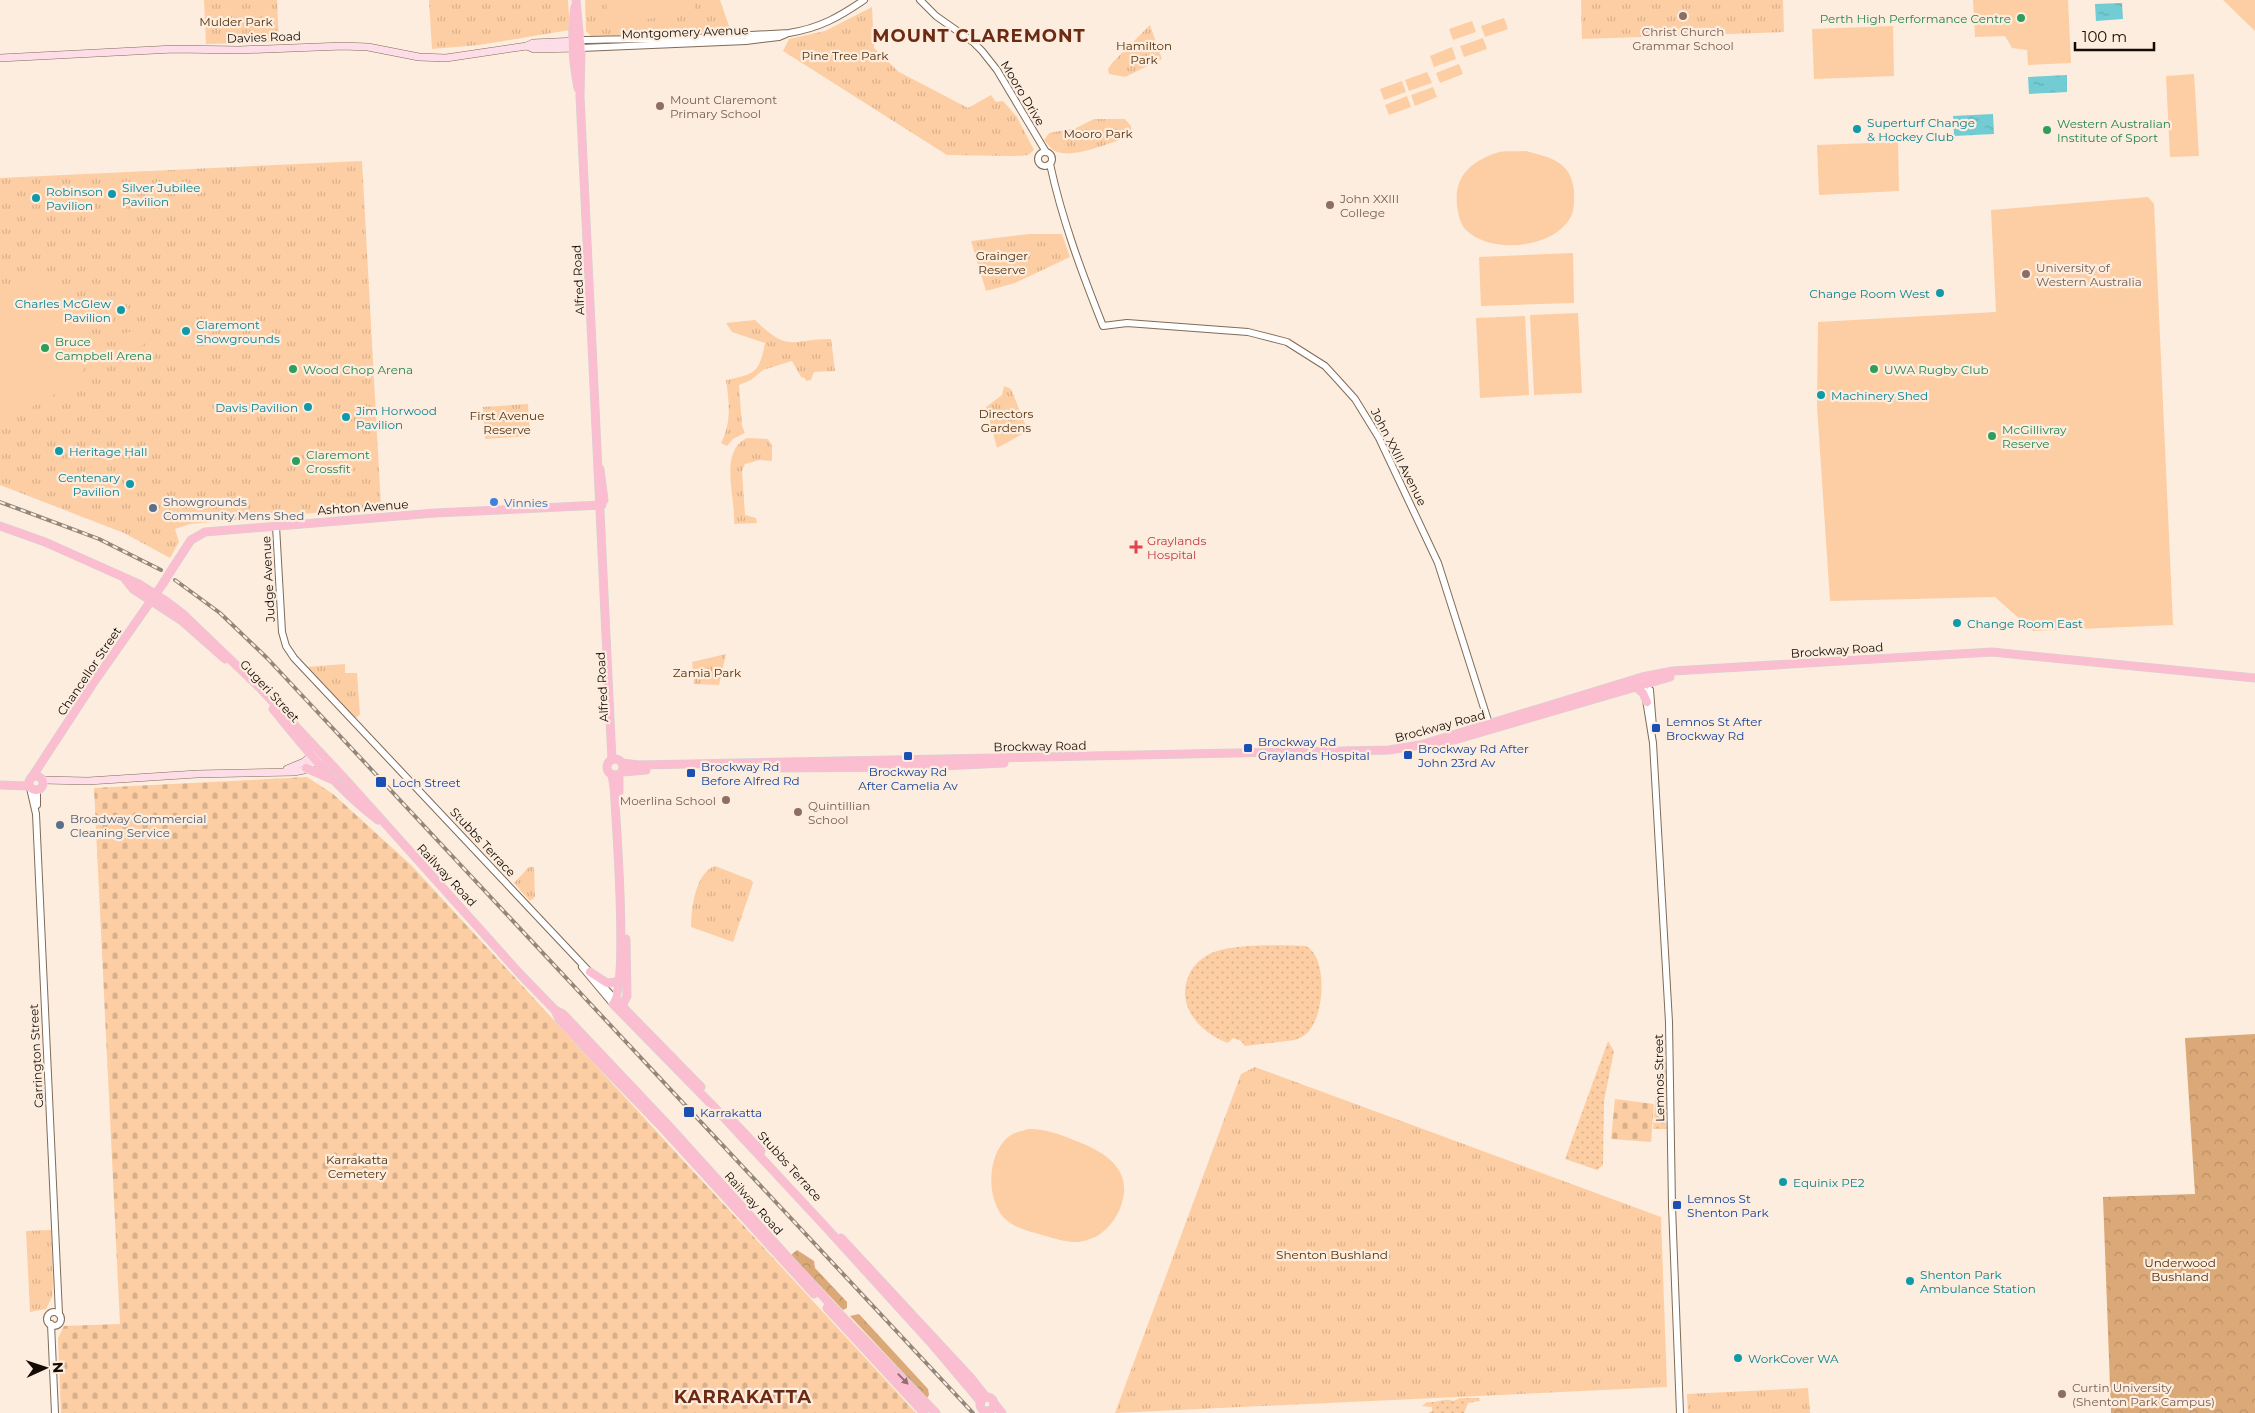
<svg xmlns="http://www.w3.org/2000/svg" width="2255" height="1413" font-family="Montserrat,sans-serif">
<defs>
<pattern id="grass-dots" width="8" height="8" patternUnits="userSpaceOnUse" patternTransform="scale(1.25)"><rect width="8" height="8" fill="#fdcea3"/><path d="M2 2h.1M6 6h.1" fill="none" stroke="#d8b08b" stroke-width="1.8" stroke-linecap="round"/></pattern>
<pattern id="forest-crowns" width="20" height="18" patternUnits="userSpaceOnUse" patternTransform="scale(1.25)"><rect width="20" height="18" fill="#dba878"/><path d="M2 6a3 3 0 1 1 6 0M12 15a3 3 0 1 1 6 0" fill="none" stroke="#bb8f66"/></pattern>
<pattern id="cemetery-stones" width="16" height="16" patternUnits="userSpaceOnUse" patternTransform="scale(1.25)"><rect width="16" height="16" fill="#fdcea3"/><path d="M2 7V4a2 2 0 0 1 4 0v3zM10 15v-3a2 2 0 0 1 4 0v3z" fill="#d8b08b"/></pattern>
<pattern id="park-tufts" width="24" height="20" patternUnits="userSpaceOnUse" patternTransform="scale(1.25)"><rect width="24" height="20" fill="#fdcea3"/><path d="M3 7l-1-3M5 7V3M7 7l1-3M15 17l-1-3M17 17v-4M19 17l1-3" fill="none" stroke="#d8b08b"/></pattern>
<pattern id="water-ripples" width="26" height="14" patternUnits="userSpaceOnUse" patternTransform="scale(1.25)"><rect width="26" height="14" fill="#71ccd4"/><path d="M2 4q2-2 4 0t4 0M15 11q2-2 4 0t4 0" fill="none" stroke="#61aeb4"/></pattern>
</defs>
<rect width="100%" height="100%" fill="#fceddf"/>
<g fill="url(#grass-dots)">
<path d="M1306 946C1327 957 1324 1007 1313 1025 1309 1033 1303 1037 1295 1040L1245 1046 1241 1041 1233 1038 1228 1043C1200 1033 1175 1005 1189 975 1193 965 1203 956 1214 952 1236 944 1281 945 1306 946Z"/>
<path d="M1608 1041 1614 1051 1604 1101 1603 1165 1597 1170 1565 1159Z"/>
<path d="M1666 1063 1667 1118H1665L1667 1129H1653L1657 1079 1662 1064Z"/>
<path d="M1460 1398H1479L1480 1401 1468 1403 1464 1413H1428L1432 1411V1407L1422 1406 1427 1402C1436 1404 1444 1397 1453 1401Z"/>
</g>
<g fill="url(#forest-crowns)">
<path d="M2255 1034V1413H2111L2103 1197 2195 1194 2185 1038Z"/>
<path d="M797 1250 814 1261 815 1268 847 1302V1308L843 1310 791 1255Z"/>
<path d="M859 1314 928 1389 929 1395 927 1398 850 1316Z"/>
</g>
<g fill="url(#cemetery-stones)">
<path d="M307 777 333 794 411 865 916 1413H61L58 1338 64 1326 120 1324 94 788Z"/>
<path d="M1615 1099 1654 1104 1651 1142 1611 1139Z"/>
</g>
<g fill="url(#park-tufts)">
<path d="M204 0H277L279 42 206 44Z"/>
<path d="M429 0H568L570 30 479 45 432 49Z"/>
<path d="M585 0H720L730 29 719 32 591 36 586 31Z"/>
<path d="M1581 0H1783L1784 32 1582 39Z"/>
<path d="M872 7 874 48 899 72 968 108 991 95 996 102 1003 101 1017 117 1034 150 1028 155 1015 156 947 155 783 51 789 39 825 31Z"/>
<path d="M1150 25 1162 59 1125 77 1109 74 1108 69 1112 63Z"/>
<path d="M1094 119H1125L1131 126 1132 136C1114 141 1072 160 1055 151 1051 149 1047 143 1044 140L1049 133 1076 128Z"/>
<path d="M362 161 381 507 190 524 175 529 179 542 170 558 124 533 0 485V178Z"/>
<path d="M1029 234H1062L1070 257 1015 283 986 291 971 241Z"/>
<path d="M755 320C790 354 789 339 831 339L835 371 814 372 811 380 806 381 805 378 801 377 792 361 763 370 751 380 739 385 742 426 745 433 733 439 727 446 721 443C732 422 729 402 726 380 756 374 759 373 765 343L732 332 726 323Z"/>
<path d="M1004 386 1011 389 1028 431 997 448 986 407 1002 395Z"/>
<path d="M528 404 530 436 485 439 483 407Z"/>
<path d="M747 438 768 439 772 446V461L760 460 745 464 742 471 745 515 756 518 757 523 734 524C736 498 718 452 747 438Z"/>
<path d="M726 654 719 685 694 684 692 662Z"/>
<path d="M345 664V673H357L360 714 355 719 306 667Z"/>
<path d="M715 866 751 880 753 883 733 942 691 927C691 909 695 873 715 866Z"/>
<path d="M529 867H534L535 897 530 901 514 883Z"/>
<path d="M1255 1067 1661 1217 1667 1387 1115 1413 1241 1074Z"/>
<path d="M51 1230 53 1284 52 1297 46 1309 30 1312 26 1231Z"/>
<path d="M1808 1388 1810 1413H1688L1687 1394Z"/>
</g>
<g fill="#fdcea3">
<path d="M606 0H693L695 14 608 23Z"/>
<path d="M1973 0H2068L2071 63 2028 65 2027 50 2012 48 2005 36 1975 37Z"/>
<path d="M2223 0H2255V31Z"/>
<path d="M1504 18 1508 29 1485 37 1481 26Z"/>
<path d="M1472 21 1476 32 1453 40 1449 29Z"/>
<path d="M1893 26 1894 76 1814 79 1812 29Z"/>
<path d="M1483 38 1487 49 1464 57 1460 46Z"/>
<path d="M1452 47 1456 59 1434 67 1430 56Z"/>
<path d="M1459 64 1463 74 1440 83 1436 73Z"/>
<path d="M1427 72 1432 83 1409 91 1405 80Z"/>
<path d="M2194 74 2199 156 2170 157 2166 76Z"/>
<path d="M1402 81 1406 92 1384 100 1380 89Z"/>
<path d="M1433 87 1437 97 1415 106 1411 95Z"/>
<path d="M1407 96 1411 107 1389 115 1385 105Z"/>
<path d="M1898 142 1899 191 1819 195 1817 145Z"/>
<path d="M1526 151C1551 158 1571 161 1574 191 1574 201 1575 211 1569 220 1550 249 1490 254 1466 230 1460 224 1458 214 1457 205 1454 177 1470 162 1496 153 1505 150 1517 152 1526 151Z"/>
<path d="M2148 197 2154 204 2173 625 2033 631 1995 597 1830 601 1817 406 1818 322 1996 312 1991 210Z"/>
<path d="M1573 253 1574 303 1481 306 1479 257Z"/>
<path d="M31 277C45 279 56 282 67 291 85 305 99 338 89 360 86 366 81 375 76 380 68 388 31 409 19 412 14 413 6 412 0 412V290L16 280Z"/>
<path d="M1578 313 1582 393 1534 395 1530 315Z"/>
<path d="M1525 316 1529 395 1480 398 1476 318Z"/>
<path d="M144 328 149 341 129 354 115 336Z"/>
<path d="M300 356 301 382 287 383 285 357Z"/>
<path d="M1029 1129C1046 1129 1060 1134 1076 1141 1108 1153 1136 1172 1119 1211 1113 1223 1103 1235 1090 1239 1075 1245 1064 1241 1049 1237 1034 1232 1016 1230 1004 1218 986 1198 987 1155 1008 1137 1014 1132 1022 1131 1029 1129Z"/>
</g>
<g fill="url(#water-ripples)">
<path d="M2122 3 2123 19 2096 21 2095 4Z"/>
<path d="M2067 75V92L2029 94 2028 77Z"/>
<path d="M1993 114 1994 134 1954 136 1953 116Z"/>
</g>
<g fill="none" stroke-linecap="round" stroke-linejoin="round">
<g stroke="#816b56" stroke-width="8">
<g id="tertiary">
<path d="M920 0 936 16 973 42 982 51 997 70 1046 152"/>
<path d="M581 40C608 40 635 38 662 40L789 33C820 28 839 17 864 0"/>
<path d="M581 48 746 41 779 37 786 34"/>
<circle cx="1045" cy="159" r="7"/>
<path d="M1050 164C1062 220 1082 273 1103 326L1127 323 1248 332 1287 342 1325 366 1337 379 1355 399 1379 438 1438 563 1490 727"/>
<path d="M276 526 282 632 286 646 294 658 616 1000"/>
<path d="M1643 681 1653 743 1669 1022 1672 1206 1680 1413"/>
<path d="M1650 690 1653 727"/>
<path d="M30 788 36 814 59 1314"/>
<path d="M37 805V790"/>
<path d="M582 967 613 1004"/>
<circle cx="54" cy="1319" r="7"/>
<path d="M51 1324 55 1413"/>
</g>
</g>
<g stroke="#816b56" stroke-width="8">
<g id="secondary">
<path d="M527 46 534 49 579 48"/>
<path d="M0 58 174 49 239 50 343 46 368 47 419 57 446 58 527 46 533 43 577 41"/>
<path d="M287 769 304 762 316 752"/>
<path d="M43 780 88 781 197 774 294 772 304 770 320 758"/>
</g>
</g>
<g stroke="#d5d3d2" stroke-width="9">
<g id="primary">
<path d="M576 0 581 53 580 96 612 760"/>
<path d="M575 7C571 33 573 63 578 88"/>
<path d="M600 469 604 500"/>
<path d="M0 526 45 542 139 584 166 601 183 614 259 687 346 780 520 974 555 1010 563 1014 669 1126 832 1306 936 1413"/>
<path d="M174 566 191 540 205 532 435 513 602 505"/>
<path d="M125 579 133 589 182 621 225 659"/>
<path d="M1635 686 1643 693 1647 702"/>
<path d="M273 709C305 748 338 790 378 820"/>
<path d="M1434 746 1670 677"/>
<circle cx="615" cy="767" r="8"/>
<path d="M622 763 639 765 1389 750 1420 745 1642 677 1673 671 1992 652 2255 678"/>
<path d="M306 768 333 780"/>
<path d="M773 768 921 767 1004 763"/>
<path d="M622 772 646 770"/>
<path d="M612 775 614 787C616 821 629 985 613 1004L715 1108 822 1223 932 1344 981 1402"/>
<circle cx="36" cy="783" r="7"/>
<path d="M32 777 92 685 162 585"/>
<path d="M0 785 29 786"/>
<path d="M619 792V774"/>
<path d="M590 972 607 983 616 982 620 978"/>
<path d="M616 1000 701 1087"/>
<path d="M621 1008 627 996 626 939"/>
<path d="M555 1010 559 1019 595 1058 658 1123 814 1294"/>
<path d="M731 1119 761 1151"/>
<path d="M841 1238 971 1378 986 1397"/>
<path d="M827 1308 924 1413"/>
<circle cx="987" cy="1404" r="7"/>
<path d="M994 1403 1002 1413"/>
</g>
</g>
<use href="#tertiary" stroke="#fff" stroke-width="6"/>
<use href="#secondary" stroke="#fddee8" stroke-width="7"/>
<use href="#primary" stroke="#fbbed1" stroke-width="8"/>
<g stroke="#93877c" stroke-width="4">
<g id="rail">
<path d="M0 502 99 539 161 570"/>
<path d="M175 580 220 613 267 658 973 1413"/>
</g>
</g>
<use href="#rail" stroke="#fceddf" stroke-width="2" stroke-dasharray="5.5" stroke-linecap="butt"/>
<g stroke="#d5d3d2" stroke-width="9" stroke-linecap="butt">
<path id="primary-bridge" d="M162 585 174 566"/>
</g>
<use href="#primary-bridge" stroke="#fbbed1" stroke-width="8"/>
</g>
<defs><path id="oneway-solid" d="M-6-.8H1V-3.2L6.5 0L1 3.2V.8H-6Z" transform="scale(1.25)"/></defs>
<use fill="#936d75" href="#oneway-solid" transform="translate(903 1379) rotate(46)"/>
<g fill="#8d6e63" stroke="#fceddf" stroke-width="2">
<circle cx="1683" cy="16" r="5"/>
<circle cx="660" cy="106" r="5"/>
<circle cx="1330" cy="205" r="5"/>
<circle cx="2026" cy="274" r="5"/>
<circle cx="726" cy="800" r="5"/>
<circle cx="798" cy="812" r="5"/>
<circle cx="2062" cy="1394" r="5"/>
</g>
<g fill="#2e9e5b" stroke="#fceddf" stroke-width="2">
<circle cx="2021" cy="18" r="5"/>
<circle cx="2047" cy="130" r="5"/>
<circle cx="45" cy="348" r="5"/>
<circle cx="293" cy="369" r="5"/>
<circle cx="1874" cy="369" r="5"/>
<circle cx="1992" cy="436" r="5"/>
<circle cx="296" cy="461" r="5"/>
</g>
<g fill="#0f9aa8" stroke="#fceddf" stroke-width="2">
<circle cx="1857" cy="129" r="5"/>
<circle cx="112" cy="194" r="5"/>
<circle cx="36" cy="198" r="5"/>
<circle cx="1940" cy="293" r="5"/>
<circle cx="121" cy="310" r="5"/>
<circle cx="186" cy="331" r="5"/>
<circle cx="1821" cy="395" r="5"/>
<circle cx="308" cy="407" r="5"/>
<circle cx="346" cy="417" r="5"/>
<circle cx="59" cy="451" r="5"/>
<circle cx="130" cy="484" r="5"/>
<circle cx="1957" cy="623" r="5"/>
<circle cx="1783" cy="1182" r="5"/>
<circle cx="1910" cy="1281" r="5"/>
<circle cx="1738" cy="1358" r="5"/>
</g>
<circle fill="#3f7fe0" stroke="#fceddf" stroke-width="2" cx="494" cy="502" r="5"/>
<g fill="#5c6f8a" stroke="#fceddf" stroke-width="2">
<circle cx="153" cy="508" r="5"/>
<circle cx="60" cy="825" r="5"/>
</g>
<path fill="#e0444e" stroke="#fceddf" stroke-width="2" d="M1133.5 539.5h5v5h5v5h-5v5h-5v-5h-5v-5h5z"/>
<g fill="#1a4fb4" stroke="#fceddf" stroke-width="2">
<rect x="1651" y="723" width="10" height="10" rx="2.5"/>
<rect x="1243" y="743" width="10" height="10" rx="2.5"/>
<rect x="1403" y="750" width="10" height="10" rx="2.5"/>
<rect x="903" y="751" width="10" height="10" rx="2.5"/>
<rect x="686" y="768" width="10" height="10" rx="2.5"/>
<rect x="375" y="776" width="12" height="12" rx="2.5"/>
<rect x="683" y="1106" width="12" height="12" rx="2.5"/>
<rect x="1672" y="1200" width="10" height="10" rx="2.5"/>
</g>
<g text-anchor="middle" dominant-baseline="central" stroke-width="4.5" stroke-linejoin="round" paint-order="stroke">
<g font-size="12" fill="#27864d" stroke="#fceddf" text-anchor="start">
<text x="2011" y="18" text-anchor="end">Perth High Performance Centre</text>
<text x="2057" y="123">Western Australian<tspan x="2057" dy="14">Institute of Sport</tspan></text>
<text x="55" y="341">Bruce<tspan x="55" dy="14">Campbell Arena</tspan></text>
<text x="303" y="369">Wood Chop Arena</text>
<text x="1884" y="369">UWA Rugby Club</text>
<text x="2002" y="429">McGillivray<tspan x="2002" dy="14">Reserve</tspan></text>
<text x="306" y="454">Claremont<tspan x="306" dy="14">Crossfit</tspan></text>
</g>
<g font-size="12" fill="#53310b" stroke="#fceddf">
<text x="236" y="21">Mulder Park</text>
<text x="1144" y="45">Hamilton<tspan x="1144" dy="14">Park</tspan></text>
<text x="845" y="55">Pine Tree Park</text>
<text x="1098" y="133">Mooro Park</text>
<text x="1002" y="255">Grainger<tspan x="1002" dy="14">Reserve</tspan></text>
<text x="1006" y="413">Directors<tspan x="1006" dy="14">Gardens</tspan></text>
<text x="507" y="415">First Avenue<tspan x="507" dy="14">Reserve</tspan></text>
<text x="707" y="672">Zamia Park</text>
<text x="357" y="1159">Karrakatta<tspan x="357" dy="14">Cemetery</tspan></text>
<text x="1332" y="1254">Shenton Bushland</text>
<text x="2180" y="1262">Underwood<tspan x="2180" dy="14">Bushland</tspan></text>
</g>
<g font-size="12" fill="#785e54" stroke="#fceddf" text-anchor="start">
<text x="1683" y="31" text-anchor="middle">Christ Church<tspan x="1683" dy="14">Grammar School</tspan></text>
<text x="670" y="99">Mount Claremont<tspan x="670" dy="14">Primary School</tspan></text>
<text x="1340" y="198">John XXIII<tspan x="1340" dy="14">College</tspan></text>
<text x="2036" y="267">University of<tspan x="2036" dy="14">Western Australia</tspan></text>
<text x="716" y="800" text-anchor="end">Moerlina School</text>
<text x="808" y="805">Quintillian<tspan x="808" dy="14">School</tspan></text>
<text x="2072" y="1387">Curtin University<tspan x="2072" dy="14">(Shenton Park Campus)</tspan></text>
</g>
<g font-size="12" fill="#130b04" stroke="#fceddf">
<text transform="translate(685 32) rotate(-2)">Montgomery Avenue</text>
<text transform="translate(264 37) rotate(-2)">Davies Road</text>
<text transform="translate(1023 93) rotate(59)">Mooro Drive</text>
<text transform="translate(578 280) rotate(-93)">Alfred Road</text>
<text transform="translate(1399 457) rotate(63)">John XXIII Avenue</text>
<text transform="translate(363 507) rotate(-4)">Ashton Avenue</text>
<text transform="translate(268 579) rotate(-93)">Judge Avenue</text>
<text transform="translate(1837 650) rotate(-4)">Brockway Road</text>
<text transform="translate(89 671) rotate(-56)">Chancellor Street</text>
<text transform="translate(602 687) rotate(-93)">Alfred Road</text>
<text transform="translate(270 691) rotate(47)">Gugeri Street</text>
<text transform="translate(1440 726) rotate(-15)">Brockway Road</text>
<text transform="translate(1040 746) rotate(-1)">Brockway Road</text>
<text transform="translate(483 842) rotate(47)">Stubbs Terrace</text>
<text transform="translate(447 875) rotate(47)">Railway Road</text>
<text transform="translate(36 1056) rotate(-93)">Carrington Street</text>
<text transform="translate(1659 1078) rotate(-91)">Lemnos Street</text>
<text transform="translate(790 1166) rotate(48)">Stubbs Terrace</text>
<text transform="translate(754 1203) rotate(48)">Railway Road</text>
</g>
<g font-size="12" fill="#0d838f" stroke="#fceddf" text-anchor="start">
<text x="1867" y="122">Superturf Change<tspan x="1867" dy="14">&amp; Hockey Club</tspan></text>
<text x="122" y="187">Silver Jubilee<tspan x="122" dy="14">Pavilion</tspan></text>
<text x="46" y="191">Robinson<tspan x="46" dy="14">Pavilion</tspan></text>
<text x="1930" y="293" text-anchor="end">Change Room West</text>
<text x="111" y="303" text-anchor="end">Charles McGlew<tspan x="111" dy="14">Pavilion</tspan></text>
<text x="196" y="324">Claremont<tspan x="196" dy="14">Showgrounds</tspan></text>
<text x="1831" y="395">Machinery Shed</text>
<text x="298" y="407" text-anchor="end">Davis Pavilion</text>
<text x="356" y="410">Jim Horwood<tspan x="356" dy="14">Pavilion</tspan></text>
<text x="69" y="451">Heritage Hall</text>
<text x="120" y="477" text-anchor="end">Centenary<tspan x="120" dy="14">Pavilion</tspan></text>
<text x="1967" y="623">Change Room East</text>
<text x="1793" y="1182">Equinix PE2</text>
<text x="1920" y="1274">Shenton Park<tspan x="1920" dy="14">Ambulance Station</tspan></text>
<text x="1748" y="1358">WorkCover WA</text>
</g>
<g font-size="12" fill="#4e5e75" stroke="#fceddf" text-anchor="start">
<text x="163" y="501">Showgrounds<tspan x="163" dy="14">Community Mens Shed</tspan></text>
<text x="70" y="818">Broadway Commercial<tspan x="70" dy="14">Cleaning Service</tspan></text>
</g>
<g font-size="12" fill="#366cbe" stroke="#fceddf" text-anchor="start">
<text x="504" y="502">Vinnies</text>
</g>
<g font-size="12" fill="#be3a42" stroke="#fceddf" text-anchor="start">
<text x="1147" y="540">Graylands<tspan x="1147" dy="14">Hospital</tspan></text>
</g>
<g font-size="12" fill="#164399" stroke="#fceddf" text-anchor="start">
<text x="1666" y="721">Lemnos St After<tspan x="1666" dy="14">Brockway Rd</tspan></text>
<text x="1258" y="741">Brockway Rd<tspan x="1258" dy="14">Graylands Hospital</tspan></text>
<text x="1418" y="748">Brockway Rd After<tspan x="1418" dy="14">John 23rd Av</tspan></text>
<text x="701" y="766">Brockway Rd<tspan x="701" dy="14">Before Alfred Rd</tspan></text>
<text x="908" y="771" text-anchor="middle">Brockway Rd<tspan x="908" dy="14">After Camelia Av</tspan></text>
<text x="392" y="782">Loch Street</text>
<text x="700" y="1112">Karrakatta</text>
<text x="1687" y="1198">Lemnos St<tspan x="1687" dy="14">Shenton Park</tspan></text>
</g>
<g font-size="18" font-weight="bold" letter-spacing="1" fill="#6c2a13" stroke="#fceddf">
<text x="979" y="36">MOUNT CLAREMONT</text>
<text x="743" y="1397">KARRAKATTA</text>
</g>
</g>
<g transform="translate(45 1368) rotate(87)" stroke="#fceddf" stroke-width="4" paint-order="stroke">
<path d="M0-4L9 19L0 12L-9 19Z" fill="#130b04"/>
<text y="-8" font-size="14" font-weight="bold" text-anchor="middle" fill="#130b04">N</text>
</g>
<path d="M2075 42v8h79v-8" fill="none" stroke="#130b04" stroke-width="2.5"/>
<text x="2082" y="42" font-size="15" fill="#130b04" stroke="#fceddf" stroke-width="4" paint-order="stroke">100 m</text>
</svg>
